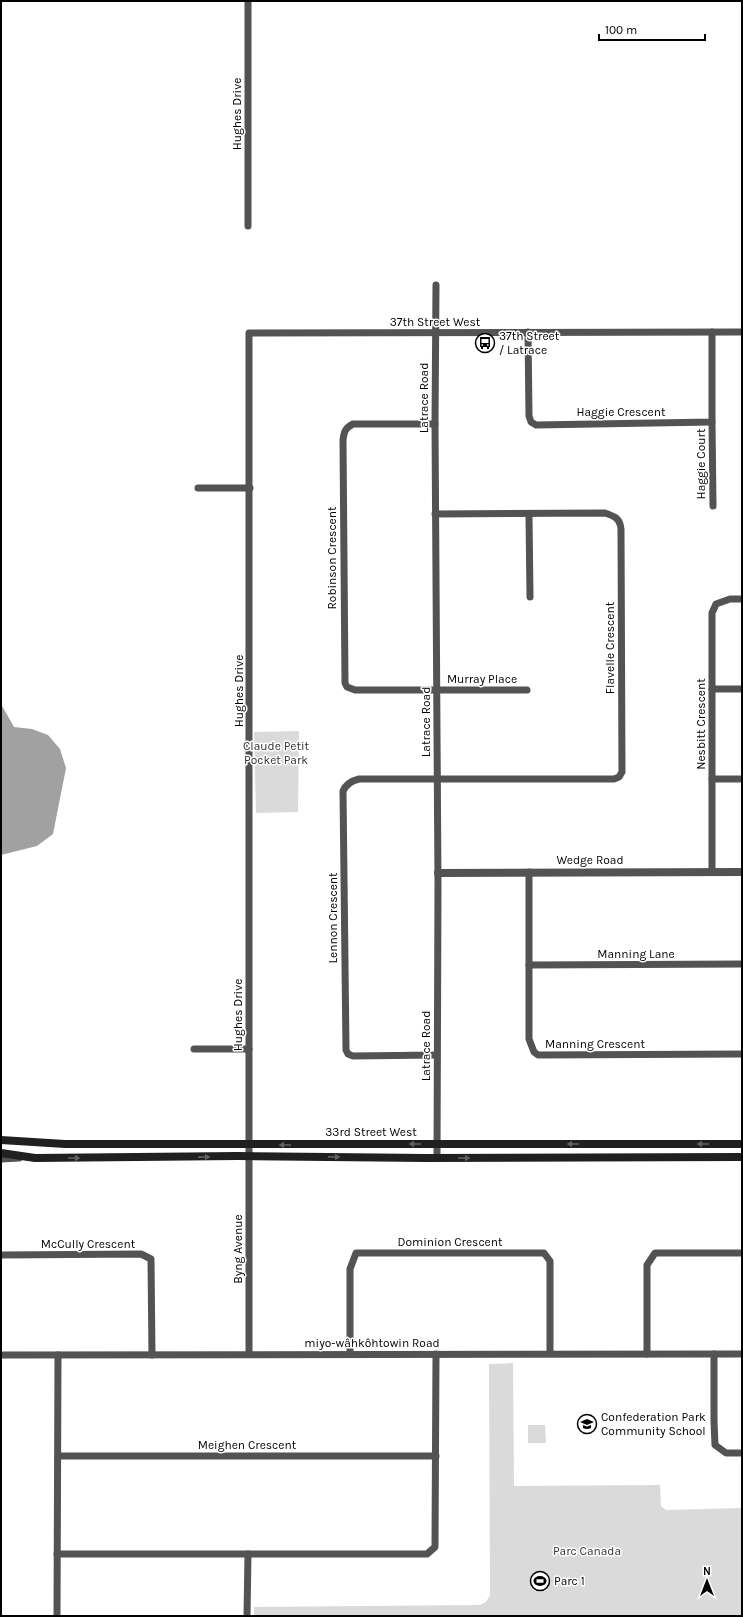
<svg xmlns="http://www.w3.org/2000/svg" width="743" height="1617" font-family="Karla,sans-serif">
<rect width="100%" height="100%" fill="#fff"/>
<g fill="#dadada">
<path d="M299 731 298 812 256 813 254 732Z"/>
<path d="M513 1363 514 1486 660 1485 661 1506 666 1510 742 1508V1616H254V1607L480 1605 486 1602 490 1595 489 1364Z"/>
<path d="M528 1425H545L546 1443H528Z"/>
</g>
<path fill="#a1a1a1" d="M1 704 14 727 32 729 48 735 60 749 66 768 53 834 37 846 1 855Z"/>
<g fill="none" stroke-linecap="round" stroke-linejoin="round">
<g stroke="#535353" stroke-width="7">
<path d="M248 1V226"/>
<path d="M436 285 435 424 438 885 437 1158"/>
<path d="M528 332 529 416 531 422 536 425 712 422V332"/>
<path d="M712 422 713 506"/>
<path d="M435 424H353C345 428 344 432 343 440L345 683 347 687 355 690H527"/>
<path d="M198 488H250"/>
<path d="M435 514 605 513C614 516 620 518 621 529L622 772 619 777 614 779H359C351 781 346 784 343 791L346 1050 348 1054 353 1056 437 1055"/>
<path d="M529 515 530 597"/>
<path d="M712 689H742"/>
<path d="M712 779H742"/>
<path d="M529 872V1039L534 1052 538 1055 742 1054"/>
<path d="M712 872V613L716 604 730 599H742"/>
<path d="M529 965 742 964"/>
<path d="M194 1049H249"/>
<path d="M1 1159 19 1158"/>
<path d="M1 1255 141 1254 151 1259 152 1355"/>
<path d="M249 1354V333L742 332"/>
<path d="M350 1354V1269L356 1253H544L550 1261V1353"/>
<path d="M647 1354V1265L655 1253H742"/>
<path d="M714 1354V1421L715 1445 726 1453H742"/>
<path d="M1 1355 742 1354"/>
<path d="M58 1456H436"/>
<path d="M57 1554H427L435 1547 436 1354"/>
<path d="M57 1616 58 1355"/>
<path d="M247 1616 248 1554"/>
</g>
<path stroke="#535353" stroke-width="8" d="M438 873 742 872"/>
<g stroke="#202020" stroke-width="8">
<path d="M1 1140 65 1144H742"/>
<path d="M1 1153 35 1158 238 1156 426 1158 742 1157"/>
</g>
</g>
<defs><path id="oneway-solid" d="M-6-.8H1V-3.2L6.5 0L1 3.2V.8H-6Z"/></defs>
<g fill="#636363">
<use href="#oneway-solid" transform="translate(415 1144) rotate(180)"/>
<use href="#oneway-solid" transform="translate(573 1144) rotate(180)"/>
<use href="#oneway-solid" transform="translate(703 1144) rotate(180)"/>
<use href="#oneway-solid" transform="translate(285 1145) rotate(180)"/>
<use href="#oneway-solid" transform="translate(204 1157) rotate(-1)"/>
<use href="#oneway-solid" transform="translate(334 1157) rotate(1)"/>
<use href="#oneway-solid" transform="translate(74 1158)"/>
<use href="#oneway-solid" transform="translate(464 1158)"/>
</g>
<defs>
<g id="bus-ring" transform="scale(1)"><circle r="9.5" fill="#fff" stroke="#000" stroke-width="1.5"/><path d="M-5-6H5V4H4V6H2V4H-2V6H-4V4H-5ZM-3.5-4V0h7V-4ZM-3.5 1.2v1.5H-2V1.2ZM2 1.2v1.5H3.5V1.2Z" fill="#000"/></g>
<g id="school-ring" transform="scale(1)"><circle r="9.5" fill="#fff" stroke="#000" stroke-width="1.5"/><path d="M0-5L7-2L0 1L-7-2ZM-4 1L0 2.5L4 1V4Q0 6-4 4Z" fill="#000"/></g>
<g id="stadium-ring" transform="scale(1)"><circle r="9.5" fill="#fff" stroke="#000" stroke-width="1.5"/><path d="M0-5a6.5 5 0 1 0 0 10a6.5 5 0 1 0 0-10ZM-3.5-1.8h7v3.6h-7Z" fill="#000"/></g>
</defs>
<g fill-rule="evenodd">
<use href="#bus-ring" x="485" y="343"/>
<use href="#school-ring" x="587" y="1424"/>
<use href="#stadium-ring" x="540" y="1581"/>
</g>
<g text-anchor="middle" dominant-baseline="central" stroke-width="3" stroke-linejoin="round" paint-order="stroke">
<g font-size="12" fill="#000" stroke="#fff">
<text transform="translate(237 114) rotate(-90)">Hughes Drive</text>
<text x="435" y="322">37th Street West</text>
<text transform="translate(424 398) rotate(-90)">Latrace Road</text>
<text x="621" y="412">Haggie Crescent</text>
<text transform="translate(701 464) rotate(-90)">Haggie Court</text>
<text transform="translate(332 558) rotate(-90)">Robinson Crescent</text>
<text transform="translate(610 648) rotate(-90)">Flavelle Crescent</text>
<text x="482" y="679">Murray Place</text>
<text transform="translate(239 691) rotate(-90)">Hughes Drive</text>
<text transform="translate(426 722) rotate(-90)">Latrace Road</text>
<text transform="translate(701 724) rotate(-90)">Nesbitt Crescent</text>
<text x="590" y="860">Wedge Road</text>
<text transform="translate(333 918) rotate(-90)">Lennon Crescent</text>
<text x="636" y="954">Manning Lane</text>
<text transform="translate(238 1015) rotate(-90)">Hughes Drive</text>
<text x="595" y="1044">Manning Crescent</text>
<text transform="translate(426 1046) rotate(-90)">Latrace Road</text>
<text x="371" y="1132">33rd Street West</text>
<text x="450" y="1242">Dominion Crescent</text>
<text x="88" y="1244">McCully Crescent</text>
<text transform="translate(238 1249) rotate(-90)">Byng Avenue</text>
<text x="372" y="1343">miyo-wâhkôhtowin Road</text>
<text x="247" y="1445">Meighen Crescent</text>
</g>
<g font-size="12" fill="#000" stroke="#fff" text-anchor="start">
<text x="499" y="336">37th Street<tspan x="499" dy="14">/ Latrace</tspan></text>
<text x="601" y="1417">Confederation Park<tspan x="601" dy="14">Community School</tspan></text>
<text x="554" y="1581">Parc 1</text>
</g>
<g font-size="12" fill="#313131" stroke="#fff">
<text x="276" y="746">Claude Petit<tspan x="276" dy="14">Pocket Park</tspan></text>
<text x="587" y="1551">Parc Canada</text>
</g>
</g>
<rect width="743" height="1617" fill="none" stroke="#000000" stroke-width="4"/>
<g transform="translate(707 1581)" stroke="#ffffff" stroke-width="3" paint-order="stroke">
<path d="M0-3L7 15L0 10L-7 15Z" fill="#000000"/>
<text y="-6" font-size="11" font-weight="bold" text-anchor="middle" fill="#000000">N</text>
</g>
<path d="M599 34v6h106v-6" fill="none" stroke="#000000" stroke-width="2"/>
<text x="605" y="34" font-size="12" fill="#000000" stroke="#ffffff" stroke-width="3" paint-order="stroke">100 m</text>
</svg>
